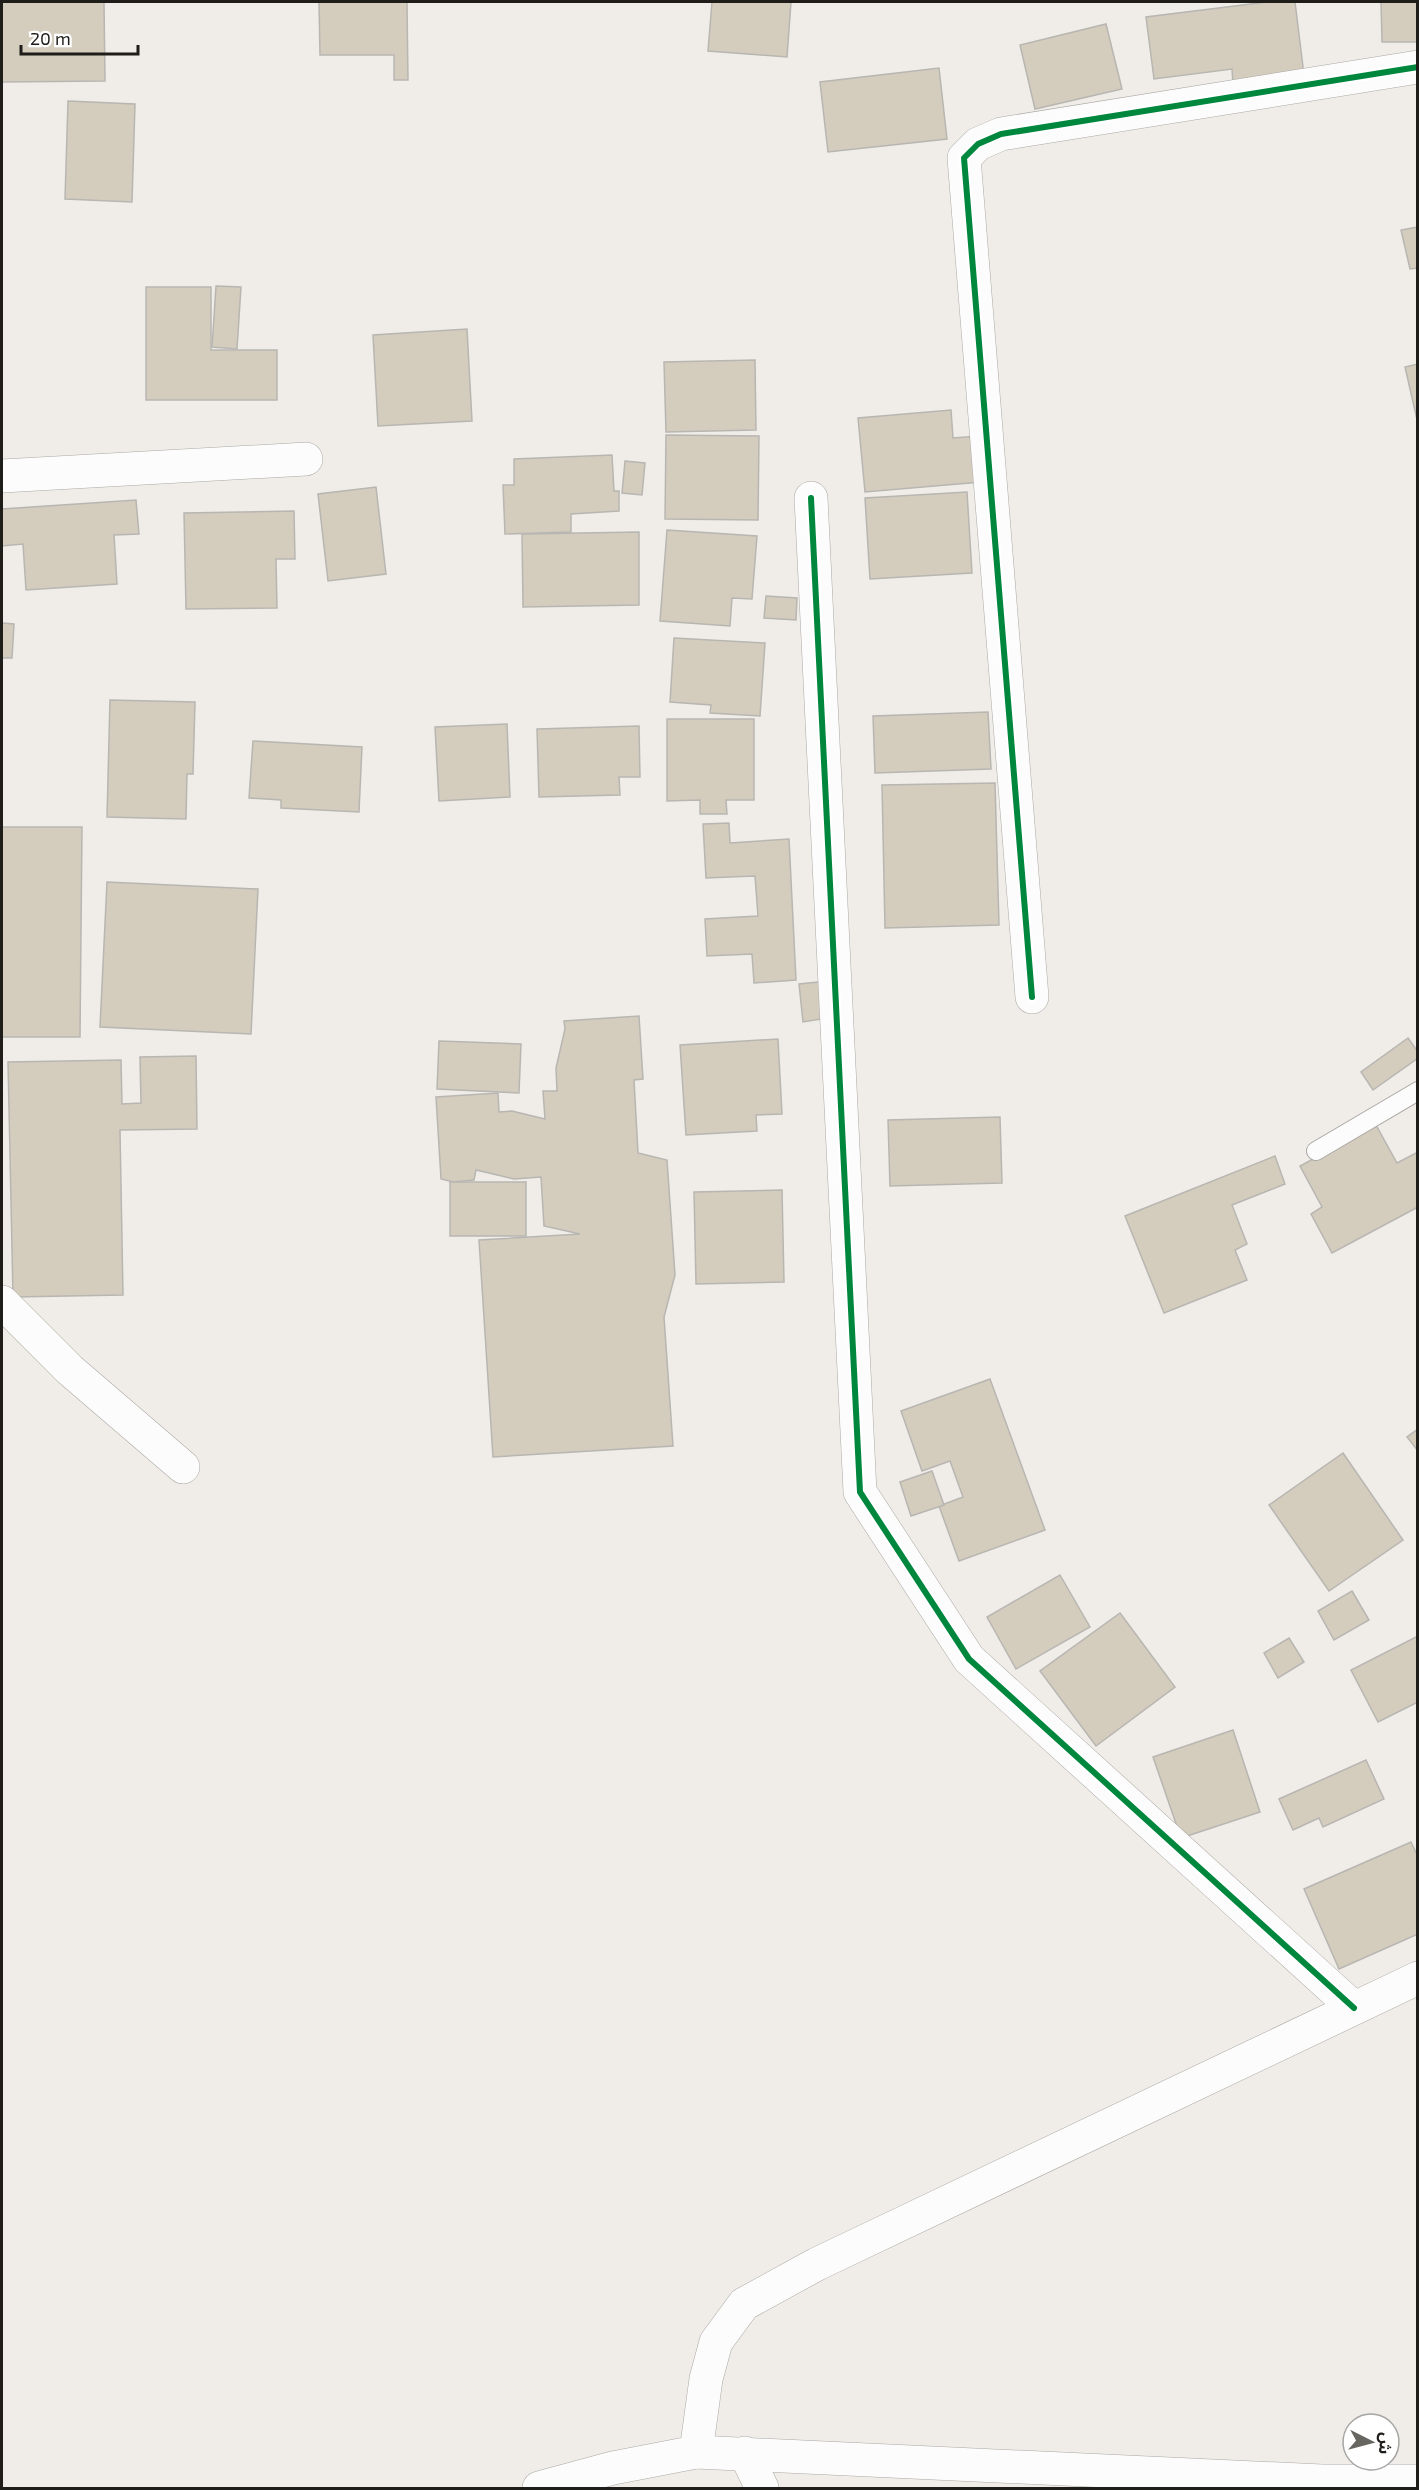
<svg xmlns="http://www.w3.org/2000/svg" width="1419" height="2490" font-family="'Exo 2','Noto Sans Arabic',sans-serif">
<rect width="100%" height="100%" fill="#f0ede8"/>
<g fill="#d4ccbd" stroke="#b8b6b2" stroke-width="1.5">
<path d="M2 2H104L105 81 2 82Z"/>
<path d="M319 2H407L408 80H394V55H320Z"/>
<path d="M712 2H791L787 57 708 51Z"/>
<path d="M1267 2H1295L1304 75 1233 84 1232 69 1154 79 1146 17Z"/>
<path d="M1381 2H1418V42H1382Z"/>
<path d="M1106 24 1122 89 1035 109 1020 45Z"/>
<path d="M939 68 947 139 828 152 820 82Z"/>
<path d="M68 101 135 104 132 202 65 199Z"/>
<path d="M1418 227V268L1410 269 1401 230Z"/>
<path d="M216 286 241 287 237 349 212 347Z"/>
<path d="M146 287H211V350H277V400H146Z"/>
<path d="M467 329 472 421 378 426 373 335Z"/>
<path d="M755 360 756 430 666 432 664 362Z"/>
<path d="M1418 364V424L1405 367Z"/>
<path d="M951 410 953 438 978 436 981 482 865 492 858 418Z"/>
<path d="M666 435 759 436 758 520 665 519Z"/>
<path d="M612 455 614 491H619V511L571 514V532L505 534 503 485H514V459Z"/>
<path d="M625 461 645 463 642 495 622 493Z"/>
<path d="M376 487 386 574 328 581 318 494Z"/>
<path d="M967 492 972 573 870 579 865 498Z"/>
<path d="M136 500 139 534 114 535 117 584 26 590 23 544 2 546V509Z"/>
<path d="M294 511 295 559H276L277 608 186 609 184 513Z"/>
<path d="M667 530 757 536 752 599 732 598 730 626 660 621Z"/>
<path d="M639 532V605L523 607 522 534Z"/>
<path d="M766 596 797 598 796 620 764 618Z"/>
<path d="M2 623 14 624 12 658H2Z"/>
<path d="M674 638 765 643 760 716 710 713 711 705 670 702Z"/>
<path d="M110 700 195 702 193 774H187L186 819 107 817Z"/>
<path d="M988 712 991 769 875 773 873 716Z"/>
<path d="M667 719H754V800H726L727 814H700V800L667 801Z"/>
<path d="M507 724 510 797 439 801 435 727Z"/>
<path d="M639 726 640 777H619L620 795 539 797 537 729Z"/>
<path d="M253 741 362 747 359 812 281 808V800L249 798Z"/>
<path d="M995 783 999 925 885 928 882 785Z"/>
<path d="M729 823 730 843 789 839 796 980 754 983 752 954 707 956 705 919 758 916 755 876 706 878 703 824Z"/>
<path d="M2 827H82L80 1037H2Z"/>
<path d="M107 882 258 889 251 1034 100 1027Z"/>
<path d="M828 981 834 1017 803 1022 799 984Z"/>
<path d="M639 1016 643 1079 634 1080 638 1153 667 1160 675 1275 664 1317 673 1446 493 1457 479 1240 580 1234 544 1226 541 1177 514 1179 476 1170 474 1180 453 1182 441 1179 436 1097 498 1093 499 1112 512 1111 545 1119 543 1091H557L556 1068 565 1029 564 1021Z"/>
<path d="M1408 1038 1418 1052V1058L1373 1090 1361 1072Z"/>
<path d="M778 1039 782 1114 756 1115 757 1131 686 1135 680 1045Z"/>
<path d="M439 1041 521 1044 519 1093 437 1089Z"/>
<path d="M196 1056 197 1129 120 1130 123 1295 13 1297 8 1062 121 1060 122 1104 141 1103 140 1057Z"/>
<path d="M1000 1117 1002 1183 890 1186 888 1120Z"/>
<path d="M1376 1125 1397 1163 1418 1152V1207L1332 1253 1311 1214 1322 1207 1300 1166Z"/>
<path d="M1275 1156 1285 1184 1232 1205 1247 1244 1235 1250 1247 1280 1164 1313 1125 1216Z"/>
<rect x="450" y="1182" width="76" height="54"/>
<path d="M782 1190 784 1282 696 1284 694 1192Z"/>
<path d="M990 1379 1045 1530 959 1561 939 1506 963 1497 950 1461 922 1471 901 1411Z"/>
<path d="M1418 1429V1451L1407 1437Z"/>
<path d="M1343 1453 1403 1540 1329 1591 1269 1505Z"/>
<path d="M932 1471 944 1505 911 1516 900 1482Z"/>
<path d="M1060 1575 1090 1627 1016 1669 987 1617Z"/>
<path d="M1352 1591 1369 1620 1334 1640 1318 1611Z"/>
<path d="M1120 1613 1175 1687 1096 1746 1040 1671Z"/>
<path d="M1418 1636V1702L1378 1722 1351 1670Z"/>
<path d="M1289 1638 1304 1662 1278 1678 1264 1653Z"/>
<path d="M1233 1730 1260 1812 1181 1838 1153 1757Z"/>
<path d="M1366 1760 1384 1799 1323 1827 1319 1818 1293 1830 1279 1799Z"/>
<path d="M1411 1842 1418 1857V1934L1339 1969 1304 1889Z"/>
</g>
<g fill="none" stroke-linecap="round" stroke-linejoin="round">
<g stroke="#aba9a5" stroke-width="20">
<path id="lane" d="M1316 1151 1418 1091"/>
</g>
<g stroke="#aba9a5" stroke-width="34">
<g id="street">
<path d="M2 476 306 459"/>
<path d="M811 498 860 1492 969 1659 1354 2008"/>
<path d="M1032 997 964 158 978 144 1001 134 1418 67"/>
<path d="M2 1302 70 1370 183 1467"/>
<path d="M696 2452 706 2379 716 2342 744 2304 817 2264 1418 1978"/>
<path d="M745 2453 762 2488"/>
<path d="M539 2488 613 2468 696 2452 1322 2481H1418"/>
</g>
</g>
<use href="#lane" stroke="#fdfcfc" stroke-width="18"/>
<use href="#street" stroke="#fdfcfc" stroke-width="33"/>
<g stroke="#fff" stroke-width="10">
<g id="cycleway">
<path d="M811 498 860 1492 969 1659 1354 2008"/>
<path d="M1032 997 964 158 978 144 1001 134 1418 67"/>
</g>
</g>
<use href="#cycleway" stroke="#00873e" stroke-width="6"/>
</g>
<rect width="1419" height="2490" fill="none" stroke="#1f1d19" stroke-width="6"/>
<g transform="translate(1371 2442) rotate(96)"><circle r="28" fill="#ffffff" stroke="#a5a5a3" stroke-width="1.5"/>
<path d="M0-4.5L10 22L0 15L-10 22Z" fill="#686661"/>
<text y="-9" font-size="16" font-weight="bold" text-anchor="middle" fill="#1f1d19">ش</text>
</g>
<path d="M21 45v9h117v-9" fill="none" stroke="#1f1d19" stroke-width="3"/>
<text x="30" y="45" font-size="18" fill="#1f1d19" stroke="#ffffff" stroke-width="4.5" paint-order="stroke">20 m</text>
</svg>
